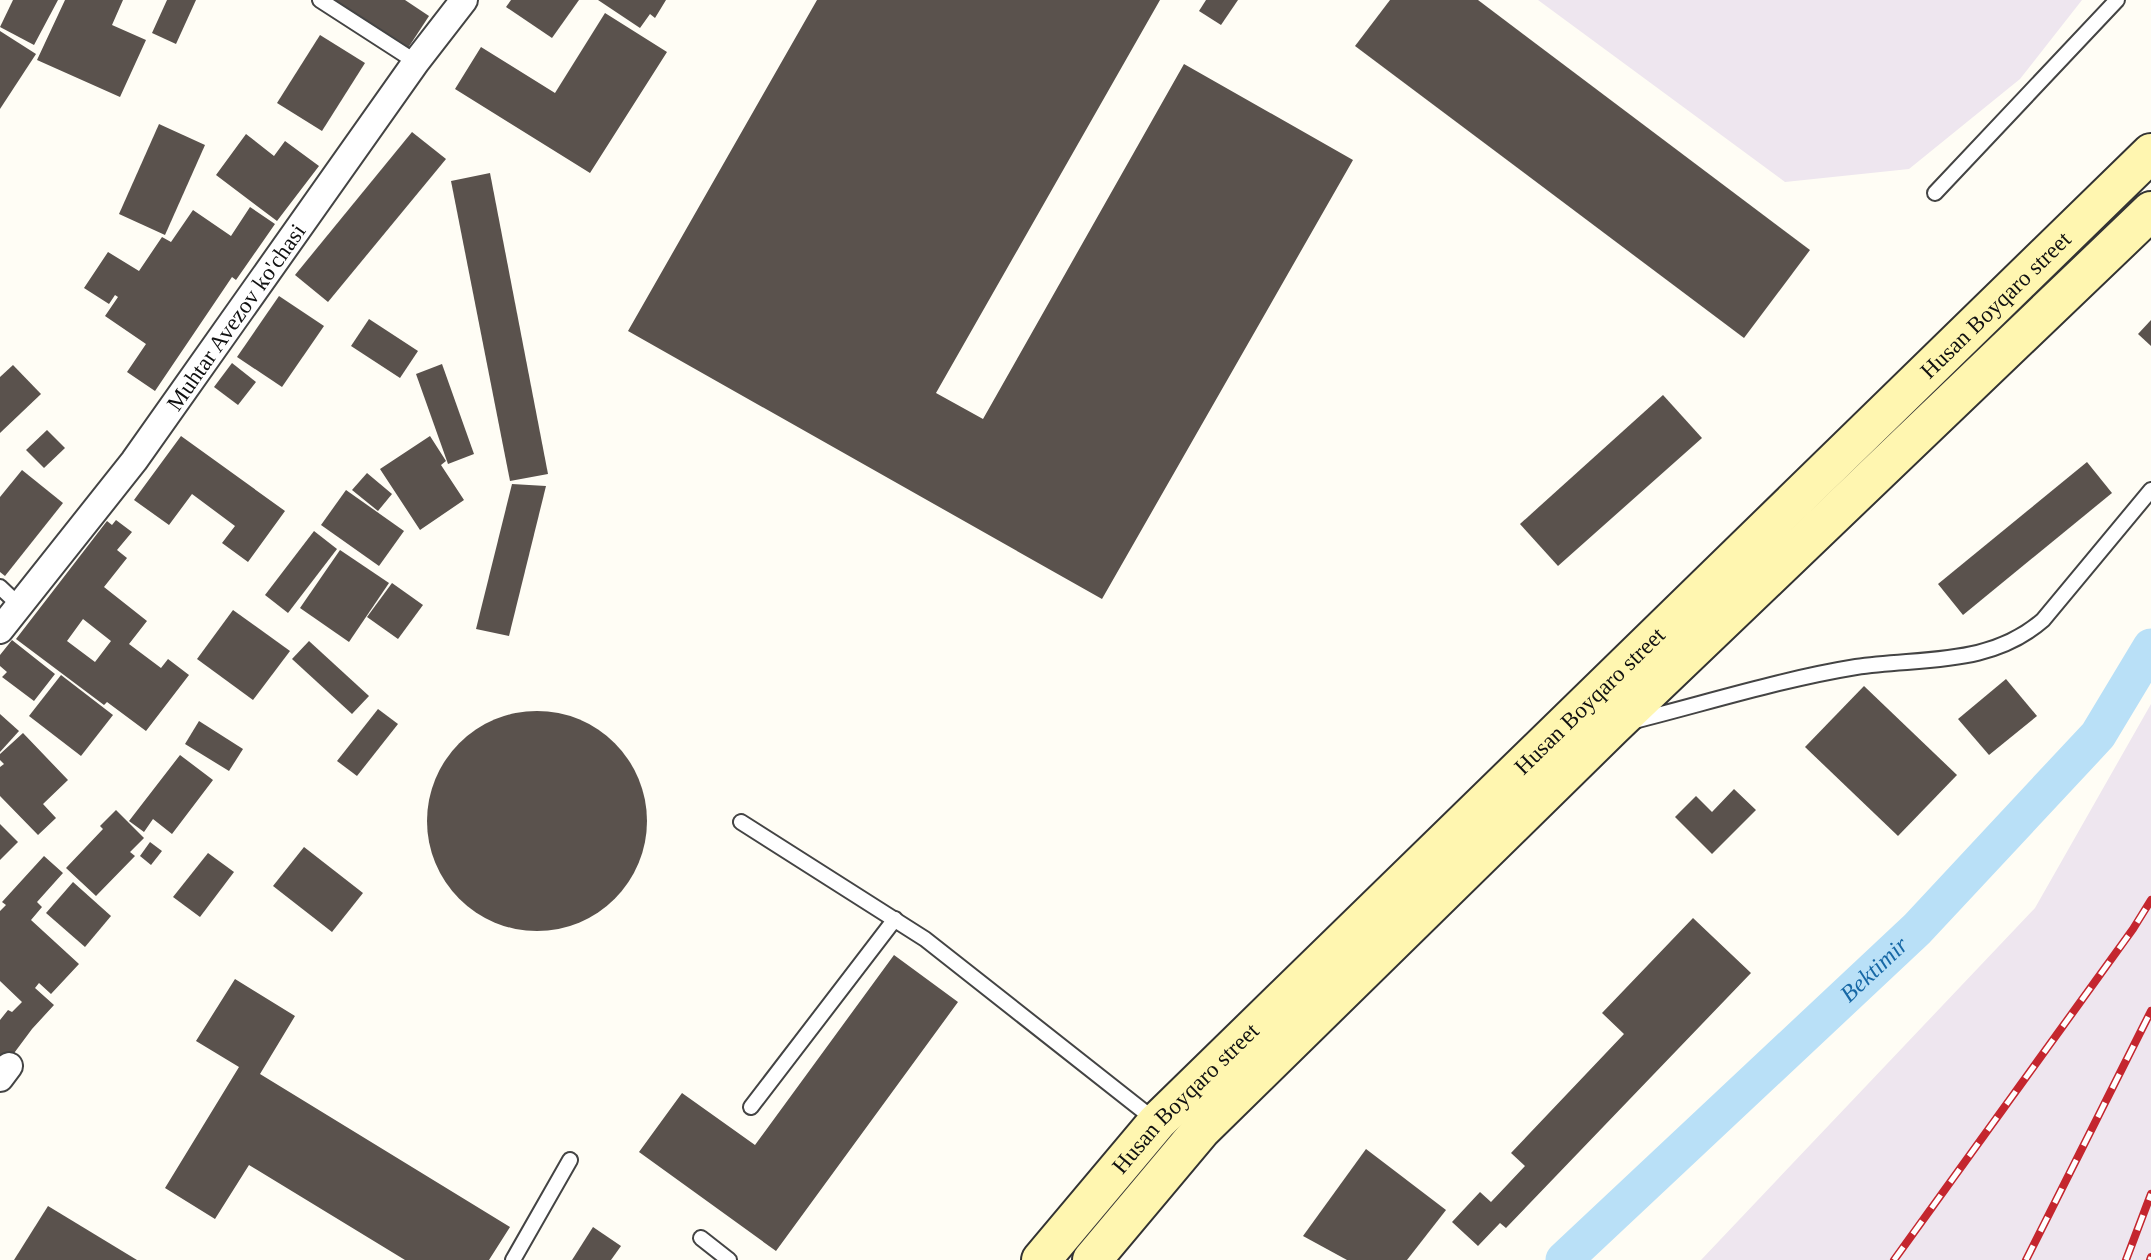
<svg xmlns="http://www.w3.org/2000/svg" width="2151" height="1260" font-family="'Times New Roman',serif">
<rect width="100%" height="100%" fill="#fffdf5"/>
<g fill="#eee6ef">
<path d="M1538 0H2082L2020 79 1909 169 1785 182Z"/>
<path d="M2151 704V1260H1701L2035 908Z"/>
</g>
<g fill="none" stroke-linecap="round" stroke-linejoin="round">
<path stroke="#b9e0f7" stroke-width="37" id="s1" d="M1564 1260 1917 929 2098 735 2151 647"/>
</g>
<g fill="#5a524d" fill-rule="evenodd">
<path d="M13 0H58L34 45 0 27Z"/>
<path d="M65 0H123L112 25 146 40 120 97 37 60Z"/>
<path d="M167 0H196L176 44 152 33Z"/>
<path d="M334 0H405L429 16 408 48Z"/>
<path d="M511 0H579L552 38 506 7Z"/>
<path d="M598 0H666L655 18 650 14 640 28Z"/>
<path d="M817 0H1160L936 393 983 419 1184 64 1353 160 1102 599 628 331Z"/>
<path d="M1206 0H1238L1221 25 1199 11Z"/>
<path d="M1390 0H1478L1810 250 1744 338 1355 46Z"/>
<path d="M605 13 667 52 590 173 455 89 481 47 555 93Z"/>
<path d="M0 31 36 54 0 109Z"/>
<path d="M320 35 365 63 322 131 277 103Z"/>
<path d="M159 124 205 145 165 235 119 214Z"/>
<path d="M412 132 446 159 328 302 295 275Z"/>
<path d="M246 134 274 156 285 141 319 166 277 221 216 175Z"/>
<path d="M490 173 548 474 510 481 451 181Z"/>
<path d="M250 207 275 224 236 280 232 277 155 391 127 372 146 344 105 316 118 297 115 295 109 304 84 288 108 252 139 271 162 237 171 242 193 210 231 236Z"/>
<path d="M279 296 324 326 282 387 237 357Z"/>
<path d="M369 319 418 351 400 378 351 346Z"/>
<path d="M2151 320V346L2138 334Z"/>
<path d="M232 363 256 382 238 405 214 387Z"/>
<path d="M442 364 474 454 448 464 416 374Z"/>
<path d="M13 365 41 394 0 433V377Z"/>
<path d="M1663 395 1702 438 1558 566 1520 524Z"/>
<path d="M47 430 65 448 44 468 26 450Z"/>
<path d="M181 436 285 511 248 562 222 543 235 526 192 494 169 525 134 500Z"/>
<path d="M430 436 446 461 441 465 464 500 420 530 380 469Z"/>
<path d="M2087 462 2112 493 1963 615 1938 584Z"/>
<path d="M22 470 63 503 5 576 0 572V497Z"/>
<path d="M367 473 392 494 378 511 352 490Z"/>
<path d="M512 484 546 486 509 636 476 629Z"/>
<path d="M346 490 404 531 379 566 321 525Z"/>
<path d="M116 520 132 532 117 550 127 558 104 587 147 621 129 644 161 668 168 659 189 675 146 731 107 702 104 705 16 639 107 521 112 525ZM83 619 111 641 95 662 67 641Z"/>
<path d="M314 531 337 549 288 613 265 595Z"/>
<path d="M340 550 389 583 349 642 300 608Z"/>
<path d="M392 583 423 605 398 639 367 617Z"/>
<path d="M233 610 290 651 253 700 197 659Z"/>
<path d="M12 640 55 674 34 701 2 677 7 672 0 666V655Z"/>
<path d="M309 641 369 696 352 714 292 659Z"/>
<path d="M61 675 113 715 81 756 29 716Z"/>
<path d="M2006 679 2037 716 1989 755 1958 719Z"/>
<path d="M1864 686 1957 775 1898 836 1805 747Z"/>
<path d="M378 709 398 724 357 776 337 761Z"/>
<circle cx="537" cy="821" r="110"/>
<path d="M0 714 19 731 0 752Z"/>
<path d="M199 721 243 749 229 771 185 744Z"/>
<path d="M23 733 68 780 43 804 56 818 38 835 0 796V767L4 764 0 760V754Z"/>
<path d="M180 755 213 780 172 834 153 819 144 832 129 821Z"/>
<path d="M1734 789 1756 810 1712 854 1675 817 1696 796 1712 812Z"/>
<path d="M116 810 144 838 130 852 135 856 96 896 66 868 103 829 100 826Z"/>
<path d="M0 824 18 842 0 860Z"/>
<path d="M150 842 162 851 151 865 140 856Z"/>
<path d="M304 847 363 893 332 932 273 886Z"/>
<path d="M208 853 234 872 200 917 173 897Z"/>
<path d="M44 856 63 873 37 902 42 907 31 920 79 964 51 994 39 983 35 988 54 1005 32 1029 0 1072V1020L8 1010 12 1012 22 1002 0 981V911L6 905 2 902Z"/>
<path d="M73 882 111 916 85 947 46 913Z"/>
<path d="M1693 918 1751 973 1506 1228 1500 1223 1478 1246 1452 1222 1480 1192 1491 1202 1525 1166 1511 1153 1624 1034 1602 1013Z"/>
<path d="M894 955 958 1002 776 1251 639 1152 682 1093 755 1145Z"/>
<path d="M235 979 295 1016 260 1074 510 1227 489 1260H405L249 1165 215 1219 165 1188 239 1067 196 1041Z"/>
<path d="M1366 1149 1446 1210 1407 1260H1347L1303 1236Z"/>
<path d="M48 1206 137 1260H14Z"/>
<path d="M593 1227 621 1246 611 1260H572Z"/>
</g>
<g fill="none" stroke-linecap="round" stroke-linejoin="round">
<g stroke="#444" stroke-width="18">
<g id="service">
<path d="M320 0 416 62"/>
<path d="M1935 193 2117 0"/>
<path d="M0 587 20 606"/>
<path d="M1634 721C1706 703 1782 679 1856 667 1921 657 1989 667 2043 620L2151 490"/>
<path d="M741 822 925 939 1156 1121"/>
<path d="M751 1107 895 919"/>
<path d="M701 1238 729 1260"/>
<path d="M513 1260 570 1160"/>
</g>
</g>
<g stroke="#444" stroke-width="30">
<g id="minor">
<path id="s2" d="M0 630 134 461 416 62 464 0"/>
<path d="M0 1078 9 1066"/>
</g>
</g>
<g stroke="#333" stroke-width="42">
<g id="secondary">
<path id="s3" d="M1041 1260 1157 1122 2151 153"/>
<path d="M1092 1260 1201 1130 1612 727 2151 211"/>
</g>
</g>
<use href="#service" stroke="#fff" stroke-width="14"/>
<use href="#minor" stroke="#fff" stroke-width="26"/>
<use href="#secondary" stroke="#fff6b0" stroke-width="38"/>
<g stroke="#c4262e" stroke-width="8">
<g id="rail">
<path d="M1894 1260 2133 929 2151 900"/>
<path d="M2026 1260 2151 1011"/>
<path d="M2126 1260 2151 1194"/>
<path d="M2150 1260 2151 1257"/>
</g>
</g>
<use href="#rail" stroke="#fff" stroke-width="5" stroke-dasharray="16" stroke-linecap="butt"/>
</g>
<g text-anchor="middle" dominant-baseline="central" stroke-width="7" stroke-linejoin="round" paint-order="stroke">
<g font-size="23" fill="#111" stroke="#fff">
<text stroke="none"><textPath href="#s3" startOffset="1351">Husan Boyqaro street</textPath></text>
<text stroke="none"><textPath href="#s2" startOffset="392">Muhtar Avezov ko'chasi</textPath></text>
<text stroke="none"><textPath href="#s3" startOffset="784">Husan Boyqaro street</textPath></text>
<text stroke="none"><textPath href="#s3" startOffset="217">Husan Boyqaro street</textPath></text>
</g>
<g font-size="24" font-style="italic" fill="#1768a6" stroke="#fff">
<text stroke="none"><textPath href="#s1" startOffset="425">Bektimir</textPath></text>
</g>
</g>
</svg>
